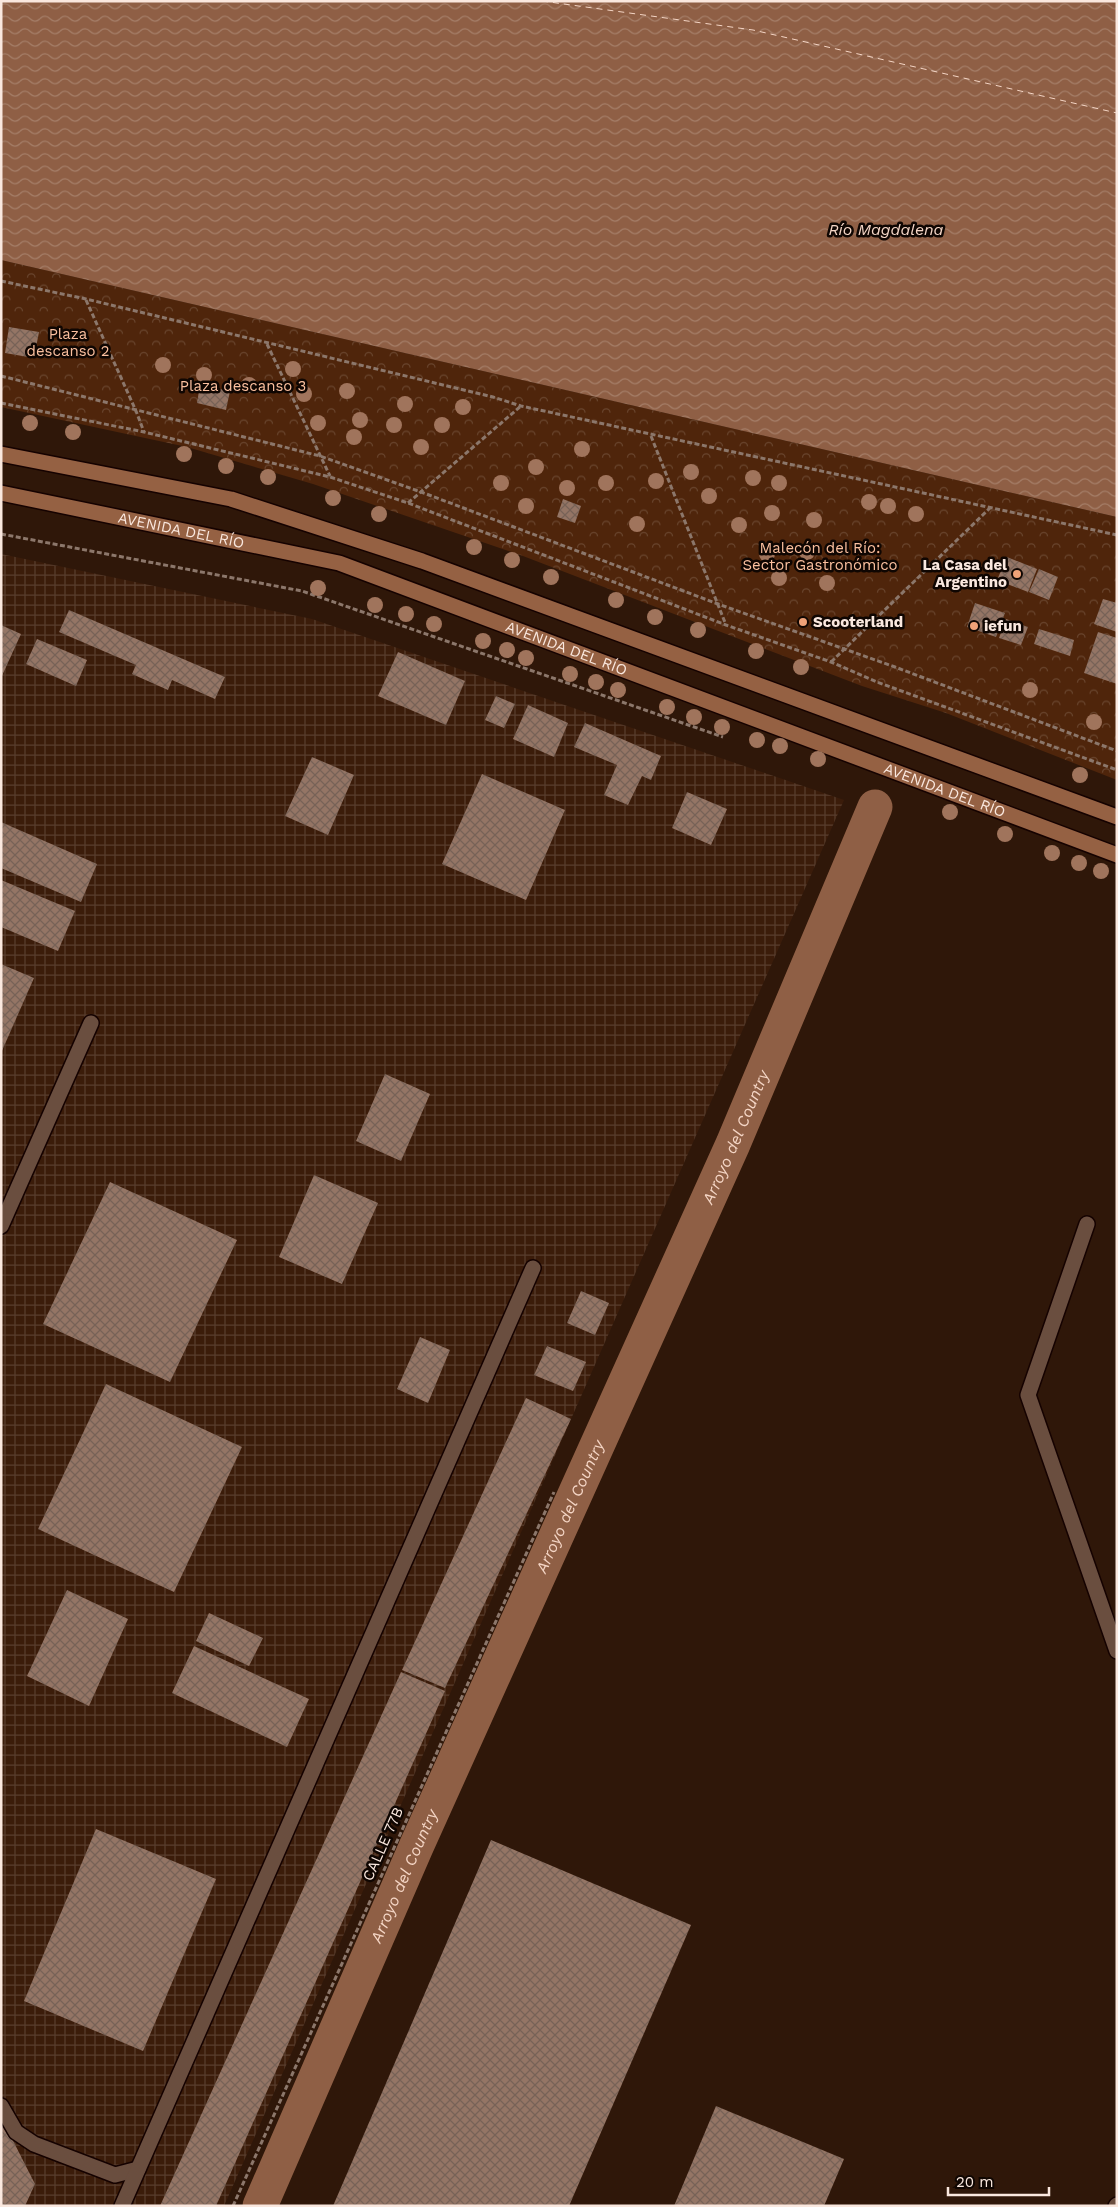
<svg xmlns="http://www.w3.org/2000/svg" width="1118" height="2207" font-family="'Work Sans',sans-serif">
<defs>
<pattern id="industrial-grid" width="8" height="8" patternUnits="userSpaceOnUse" patternTransform="scale(1.25)"><rect width="8" height="8" fill="#3b1c0a"/><path d="M0 4h8M4 0v8" fill="none" stroke="#583d2d"/></pattern>
<pattern id="forest-crowns" width="20" height="18" patternUnits="userSpaceOnUse" patternTransform="scale(1.25)"><rect width="20" height="18" fill="#4f250b"/><path d="M2 6a3 3 0 1 1 6 0M12 15a3 3 0 1 1 6 0" fill="none" stroke="#69452e"/></pattern>
<pattern id="water-waves" width="16" height="10" patternUnits="userSpaceOnUse" patternTransform="scale(1.25)"><rect width="16" height="10" fill="#8f5f45"/><path d="M0 5q4-4 8 0t8 0" fill="none" stroke="#a57e68"/></pattern>
<pattern id="building-cross-hatch" width="8" height="8" patternUnits="userSpaceOnUse" patternTransform="scale(1.25)"><rect width="8" height="8" fill="#947565"/><path d="M0 0l8 8M0 8l8-8" fill="none" stroke="#776257"/></pattern>
</defs>
<rect width="100%" height="100%" fill="#2f1709"/>
<path fill="url(#industrial-grid)" d="M1 554 312 619 844 800 224 2206H1Z"/>
<path fill="url(#forest-crowns)" d="M1 260 1117 517V780L946 713 862 686 523 556 313 484 187 447 1 407Z"/>
<path fill="url(#water-waves)" d="M1 1H1117V517L1 260Z"/>
<g fill="none" stroke-linecap="round" stroke-linejoin="round">
<path stroke="#8f5f45" stroke-width="35" id="s1" d="M260 2206 416 1847 733 1144 875 807"/>
<path stroke="#f5d6c6" stroke-width="1" stroke-dasharray="6 5" stroke-linecap="butt" d="M542 1 753 30 1117 113"/>
</g>
<g fill="url(#building-cross-hatch)">
<path d="M9 327 39 332 34 358 5 353Z"/>
<path d="M200 385 230 391 226 410 197 403Z"/>
<path d="M563 499 581 506 575 523 557 517Z"/>
<path d="M1007 557 1037 569 1028 592 997 580Z"/>
<path d="M1039 569 1058 577 1049 600 1029 592Z"/>
<path d="M1103 599 1117 603V632L1094 624Z"/>
<path d="M975 603 1005 613 996 637 967 627Z"/>
<path d="M69 610 225 677 215 699 172 680 168 690 132 674 136 665 59 632Z"/>
<path d="M1006 619 1028 627 1021 645 999 638Z"/>
<path d="M1 625 21 634 1 678Z"/>
<path d="M1039 629 1074 640 1070 656 1034 644Z"/>
<path d="M1098 632 1117 638V684L1084 673Z"/>
<path d="M37 639 87 660 76 686 26 664Z"/>
<path d="M398 652 465 681 446 725 378 696Z"/>
<path d="M496 696 515 704 504 728 485 720Z"/>
<path d="M528 705 568 723 554 757 513 739Z"/>
<path d="M585 723 661 756 651 780 642 776 628 805 604 795 617 765 574 747Z"/>
<path d="M312 757 354 775 328 835 285 816Z"/>
<path d="M482 774 565 810 526 900 442 864Z"/>
<path d="M687 792 727 809 711 845 672 828Z"/>
<path d="M1 822 97 864 81 902 1 868Z"/>
<path d="M1 880 75 911 58 951 1 927Z"/>
<path d="M1 964 34 978 1 1053Z"/>
<path d="M385 1074 430 1094 401 1161 356 1141Z"/>
<path d="M314 1175 378 1203 342 1284 279 1257Z"/>
<path d="M110 1182 237 1240 170 1382 43 1324Z"/>
<path d="M581 1291 609 1303 595 1335 567 1323Z"/>
<path d="M420 1337 450 1350 428 1403 397 1389Z"/>
<path d="M547 1346 586 1362 573 1391 534 1375Z"/>
<path d="M106 1384 242 1447 174 1592 38 1529Z"/>
<path d="M526 1398 571 1419 445 1688 402 1670Z"/>
<path d="M67 1590 128 1619 89 1706 27 1676Z"/>
<path d="M209 1613 263 1638 249 1666 196 1641Z"/>
<path d="M194 1646 309 1699 287 1747 172 1693Z"/>
<path d="M401 1672 445 1691 216 2206H160Z"/>
<path d="M96 1829 216 1879 143 2051 24 2001Z"/>
<path d="M491 1840 691 1925 569 2206H333Z"/>
<path d="M716 2106 844 2159 824 2206H674Z"/>
<path d="M1 2117 35 2184 25 2206H1Z"/>
</g>
<g fill="none" stroke-linecap="round" stroke-linejoin="round">
<g stroke="#150200" stroke-width="18">
<g id="lane">
<path d="M1087 1224 1028 1395 1117 1651"/>
<path d="M1116 2206 1117 2205"/>
</g>
</g>
<g stroke="#150200" stroke-width="18">
<g id="street">
<path d="M1 1226 91 1023"/>
<path d="M1 2106 16 2132 34 2144 115 2175 138 2169"/>
<path d="M122 2206 533 1268"/>
</g>
</g>
<g stroke="#150200" stroke-width="18">
<g id="secondary">
<path d="M1 454 231 499 422 561 1117 817"/>
<path id="s2" d="M1 493 339 563 1117 855"/>
</g>
</g>
<g stroke="#8c776b" stroke-width="3" stroke-dasharray="5 2.5" stroke-linecap="butt">
<path d="M1 281 86 299 493 397 521 406 1117 535"/>
<path d="M86 300 136 411 144 432"/>
<path d="M267 344 330 476"/>
<path d="M1 376 320 456 421 492 718 604 895 667 1117 751"/>
<path d="M1 403 144 432 330 477 408 503 726 625 831 662 877 682 1117 770"/>
<path d="M651 436 726 625"/>
<path d="M408 503 521 406"/>
<path d="M1 534 302 591 723 737"/>
<path d="M831 662 990 508"/>
<path d="M233 2206 554 1492"/>
</g>
<use href="#lane" stroke="#6a4e3f" stroke-width="15"/>
<use href="#street" stroke="#6a4e3f" stroke-width="15"/>
<use href="#secondary" stroke="#956143" stroke-width="15"/>
</g>
<g fill="#a0745c">
<circle cx="163" cy="365" r="8"/>
<circle cx="293" cy="369" r="8"/>
<circle cx="204" cy="375" r="8"/>
<circle cx="249" cy="385" r="8"/>
<circle cx="347" cy="391" r="8"/>
<circle cx="304" cy="394" r="8"/>
<circle cx="405" cy="404" r="8"/>
<circle cx="463" cy="407" r="8"/>
<circle cx="360" cy="420" r="8"/>
<circle cx="30" cy="423" r="8"/>
<circle cx="318" cy="423" r="8"/>
<circle cx="394" cy="425" r="8"/>
<circle cx="442" cy="425" r="8"/>
<circle cx="73" cy="432" r="8"/>
<circle cx="354" cy="437" r="8"/>
<circle cx="421" cy="447" r="8"/>
<circle cx="582" cy="449" r="8"/>
<circle cx="184" cy="454" r="8"/>
<circle cx="226" cy="466" r="8"/>
<circle cx="536" cy="467" r="8"/>
<circle cx="691" cy="472" r="8"/>
<circle cx="268" cy="477" r="8"/>
<circle cx="753" cy="478" r="8"/>
<circle cx="656" cy="481" r="8"/>
<circle cx="501" cy="483" r="8"/>
<circle cx="606" cy="483" r="8"/>
<circle cx="779" cy="483" r="8"/>
<circle cx="567" cy="488" r="8"/>
<circle cx="709" cy="496" r="8"/>
<circle cx="333" cy="498" r="8"/>
<circle cx="869" cy="502" r="8"/>
<circle cx="526" cy="506" r="8"/>
<circle cx="888" cy="506" r="8"/>
<circle cx="772" cy="513" r="8"/>
<circle cx="379" cy="514" r="8"/>
<circle cx="916" cy="514" r="8"/>
<circle cx="814" cy="520" r="8"/>
<circle cx="637" cy="524" r="8"/>
<circle cx="739" cy="525" r="8"/>
<circle cx="474" cy="547" r="8"/>
<circle cx="807" cy="552" r="8"/>
<circle cx="767" cy="554" r="8"/>
<circle cx="512" cy="560" r="8"/>
<circle cx="551" cy="577" r="8"/>
<circle cx="779" cy="578" r="8"/>
<circle cx="827" cy="583" r="8"/>
<circle cx="318" cy="588" r="8"/>
<circle cx="616" cy="600" r="8"/>
<circle cx="375" cy="605" r="8"/>
<circle cx="406" cy="614" r="8"/>
<circle cx="655" cy="617" r="8"/>
<circle cx="434" cy="624" r="8"/>
<circle cx="698" cy="630" r="8"/>
<circle cx="483" cy="641" r="8"/>
<circle cx="507" cy="650" r="8"/>
<circle cx="756" cy="651" r="8"/>
<circle cx="526" cy="658" r="8"/>
<circle cx="801" cy="667" r="8"/>
<circle cx="570" cy="674" r="8"/>
<circle cx="596" cy="682" r="8"/>
<circle cx="618" cy="690" r="8"/>
<circle cx="1030" cy="690" r="8"/>
<circle cx="667" cy="707" r="8"/>
<circle cx="694" cy="717" r="8"/>
<circle cx="1094" cy="722" r="8"/>
<circle cx="722" cy="727" r="8"/>
<circle cx="757" cy="740" r="8"/>
<circle cx="780" cy="746" r="8"/>
<circle cx="818" cy="759" r="8"/>
<circle cx="1080" cy="775" r="8"/>
<circle cx="950" cy="812" r="8"/>
<circle cx="1005" cy="834" r="8"/>
<circle cx="1052" cy="853" r="8"/>
<circle cx="1079" cy="863" r="8"/>
<circle cx="1101" cy="871" r="8"/>
</g>
<g fill="#f0a278" stroke="#0f0602" stroke-width="2">
<circle cx="1017" cy="574" r="5"/>
<circle cx="803" cy="622" r="5"/>
<circle cx="974" cy="626" r="5"/>
</g>
<g text-anchor="middle" dominant-baseline="central" stroke-width="5" stroke-linejoin="round" paint-order="stroke">
<g font-size="15" fill="#fcc09f" stroke="#0f0602">
<text x="68" y="334">Plaza<tspan x="68" dy="17">descanso 2</tspan></text>
<text x="243" y="386">Plaza descanso 3</text>
<text x="820" y="548">Malecón del Río:<tspan x="820" dy="17">Sector Gastronómico</tspan></text>
</g>
<g font-size="15" fill="#fae8df" stroke="#0f0602">
<text stroke="none"><textPath href="#s2" startOffset="184">AVENIDA DEL RÍO</textPath></text>
<text stroke="none"><textPath href="#s2" startOffset="588">AVENIDA DEL RÍO</textPath></text>
<text stroke="none"><textPath href="#s2" startOffset="992">AVENIDA DEL RÍO</textPath></text>
<text transform="translate(383 1844) rotate(-66)">CALLE 77B</text>
</g>
<g font-size="15" font-weight="bold" fill="#fae8df" stroke="#0f0602" text-anchor="start">
<text x="1007" y="565" text-anchor="end">La Casa del<tspan x="1007" dy="17">Argentino</tspan></text>
<text x="813" y="622">Scooterland</text>
<text x="984" y="626">iefun</text>
</g>
<g font-size="16" font-style="italic" fill="#f5d6c6" stroke="#0f0602">
<text x="886" y="229">Río Magdalena</text>
<text stroke="none"><textPath href="#s1" startOffset="1170">Arroyo del Country</textPath></text>
<text stroke="none"><textPath href="#s1" startOffset="765">Arroyo del Country</textPath></text>
<text stroke="none"><textPath href="#s1" startOffset="360">Arroyo del Country</textPath></text>
</g>
</g>
<rect width="1118" height="2207" fill="none" stroke="#fae8df" stroke-width="5"/>
<path d="M948 2187v8h101v-8" fill="none" stroke="#fae8df" stroke-width="2.5"/>
<text x="956" y="2187" font-size="15" fill="#fae8df" stroke="#0f0602" stroke-width="4" paint-order="stroke">20 m</text>
</svg>
